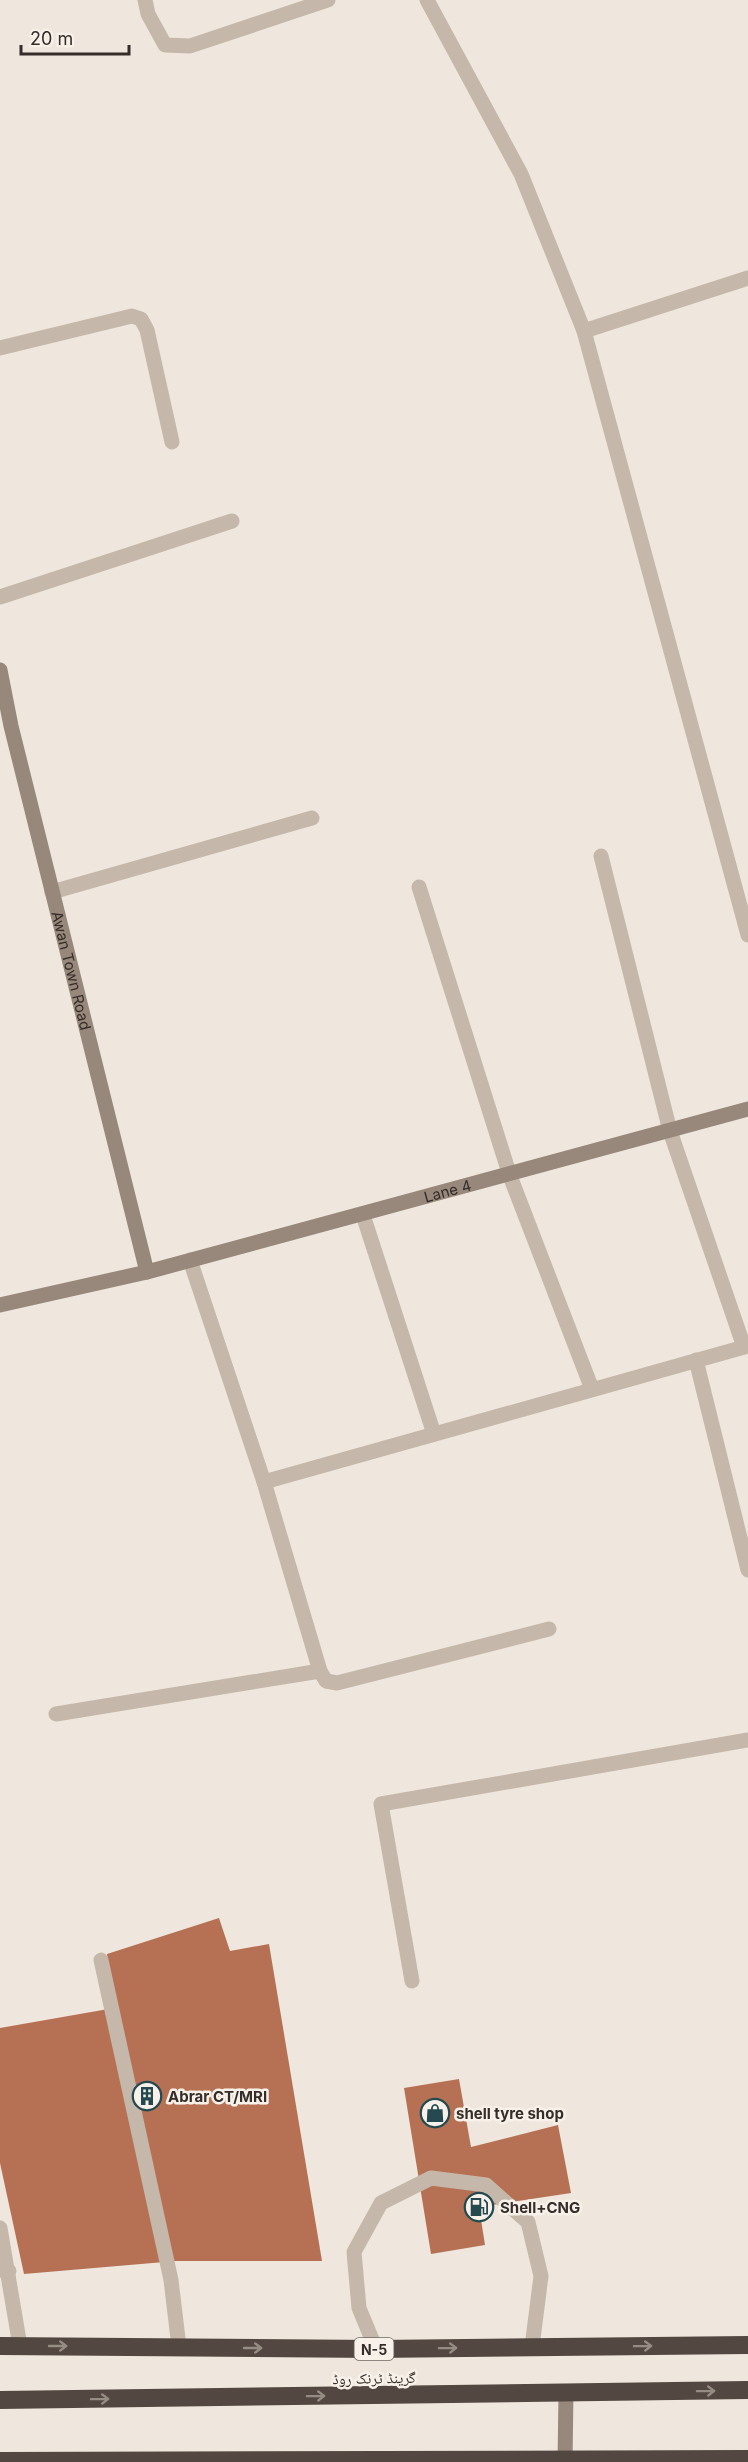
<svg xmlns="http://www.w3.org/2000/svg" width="748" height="2462" font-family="Inter,'Noto Naskh Arabic',sans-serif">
<rect width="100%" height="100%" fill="#efe7dd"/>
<g fill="#b67154">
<path d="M219 1918 230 1951 269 1944 322 2261H176L24 2274 0 2163V2028L114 2008 107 1954Z"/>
<path d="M459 2079 471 2147 558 2125 571 2193 479 2207 485 2245 431 2254 404 2088Z"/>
</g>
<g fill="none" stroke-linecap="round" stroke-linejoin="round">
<g stroke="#c5b8aa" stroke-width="15">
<path d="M0 348 132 316 141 319 147 330 172 442"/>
<path d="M101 1960 171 2280 179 2347"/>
<path d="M0 2228 20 2346"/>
<path d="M376 2349 359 2308 354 2252 381 2203 431 2178 486 2185 528 2222 541 2276 532 2347"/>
</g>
<g stroke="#c5b8aa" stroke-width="15">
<path d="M145 0 148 14 165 45 190 46 328 0"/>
<path d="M427 0 521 174 584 331 748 935"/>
<path d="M584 331 748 278"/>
<path d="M0 597 232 521"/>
<path d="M601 856 670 1131 744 1347"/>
<path d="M419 887 510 1176 592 1389"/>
<path d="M52 892 312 818"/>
<path d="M363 1215 434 1434"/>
<path d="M190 1260 264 1482 320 1671 326 1681 337 1683 549 1629"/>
<path d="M696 1360 748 1570"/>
<path d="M264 1482 748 1346"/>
<path d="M56 1714 320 1671"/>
<path d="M412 1981 381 1804 748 1740"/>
<path d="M0 2270 9 2271"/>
</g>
<g stroke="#98887c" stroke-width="15">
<path id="s1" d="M0 670 11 726 147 1272"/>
<path id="s2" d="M0 1305 147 1272 748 1109"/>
<path d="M565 2462 566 2393"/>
</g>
<g stroke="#534841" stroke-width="18">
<path d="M0 2346 376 2349 748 2345"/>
<path d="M0 2400 748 2390"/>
<path d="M0 2461 748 2459"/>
</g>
</g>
<defs><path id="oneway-shaft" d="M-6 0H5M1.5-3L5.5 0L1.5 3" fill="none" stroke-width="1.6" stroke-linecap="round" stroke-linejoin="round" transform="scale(1.5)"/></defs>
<g stroke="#958c84">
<use href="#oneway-shaft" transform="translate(58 2346)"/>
<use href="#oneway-shaft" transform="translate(643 2346) rotate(-1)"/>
<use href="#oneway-shaft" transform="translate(253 2348)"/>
<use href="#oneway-shaft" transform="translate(448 2348) rotate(-1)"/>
<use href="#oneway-shaft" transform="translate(706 2391) rotate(-1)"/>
<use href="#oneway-shaft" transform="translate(316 2396) rotate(-1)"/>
<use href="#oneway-shaft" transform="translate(100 2399) rotate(-1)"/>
</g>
<defs>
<g id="building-ring" transform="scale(1.5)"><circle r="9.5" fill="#f7f1e9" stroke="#244a50" stroke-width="1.5"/><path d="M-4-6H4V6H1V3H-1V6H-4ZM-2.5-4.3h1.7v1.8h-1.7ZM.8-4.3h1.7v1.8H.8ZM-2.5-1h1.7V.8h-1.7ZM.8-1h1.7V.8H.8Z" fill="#244a50"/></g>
<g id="shop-ring" transform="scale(1.5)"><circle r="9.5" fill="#f7f1e9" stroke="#244a50" stroke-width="1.5"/><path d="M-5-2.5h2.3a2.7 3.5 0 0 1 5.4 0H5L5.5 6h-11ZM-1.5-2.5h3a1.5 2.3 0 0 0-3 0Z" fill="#244a50"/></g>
<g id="fuel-ring" transform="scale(1.5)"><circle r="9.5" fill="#f7f1e9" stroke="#244a50" stroke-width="1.5"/><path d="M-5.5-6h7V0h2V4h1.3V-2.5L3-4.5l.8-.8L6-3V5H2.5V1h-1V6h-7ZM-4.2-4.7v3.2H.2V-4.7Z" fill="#244a50"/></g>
</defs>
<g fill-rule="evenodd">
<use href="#building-ring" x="147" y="2096"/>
<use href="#shop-ring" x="435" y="2113"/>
<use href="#fuel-ring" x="479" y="2207"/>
</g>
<g text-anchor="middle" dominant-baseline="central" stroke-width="5" stroke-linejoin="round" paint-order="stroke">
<rect fill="#f7f1e9" stroke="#6e6863" stroke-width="1.5" x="354.5" y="2338" width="39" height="22" rx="4.5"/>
<g font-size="14" font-weight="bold" fill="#342d29">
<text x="374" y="2349">N-5</text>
</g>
<g font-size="15" fill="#342d29" stroke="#f7f1e9">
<text stroke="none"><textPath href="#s1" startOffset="309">Awan Town Road</textPath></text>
<text stroke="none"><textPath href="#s2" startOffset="462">Lane 4</textPath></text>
<text transform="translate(374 2378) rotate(-1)">گرینڈ ٹرنک روڈ</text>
</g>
<g font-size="15" font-weight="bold" fill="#342d29" stroke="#f7f1e9" text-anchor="start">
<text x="168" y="2096">Abrar CT/MRI</text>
<text x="456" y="2113">shell tyre shop</text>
<text x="500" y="2207">Shell+CNG</text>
</g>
</g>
<path d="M21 45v9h108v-9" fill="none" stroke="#342d29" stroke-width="3"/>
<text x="30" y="45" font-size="18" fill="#342d29" stroke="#f7f1e9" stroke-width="4.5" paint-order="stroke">20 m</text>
</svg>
